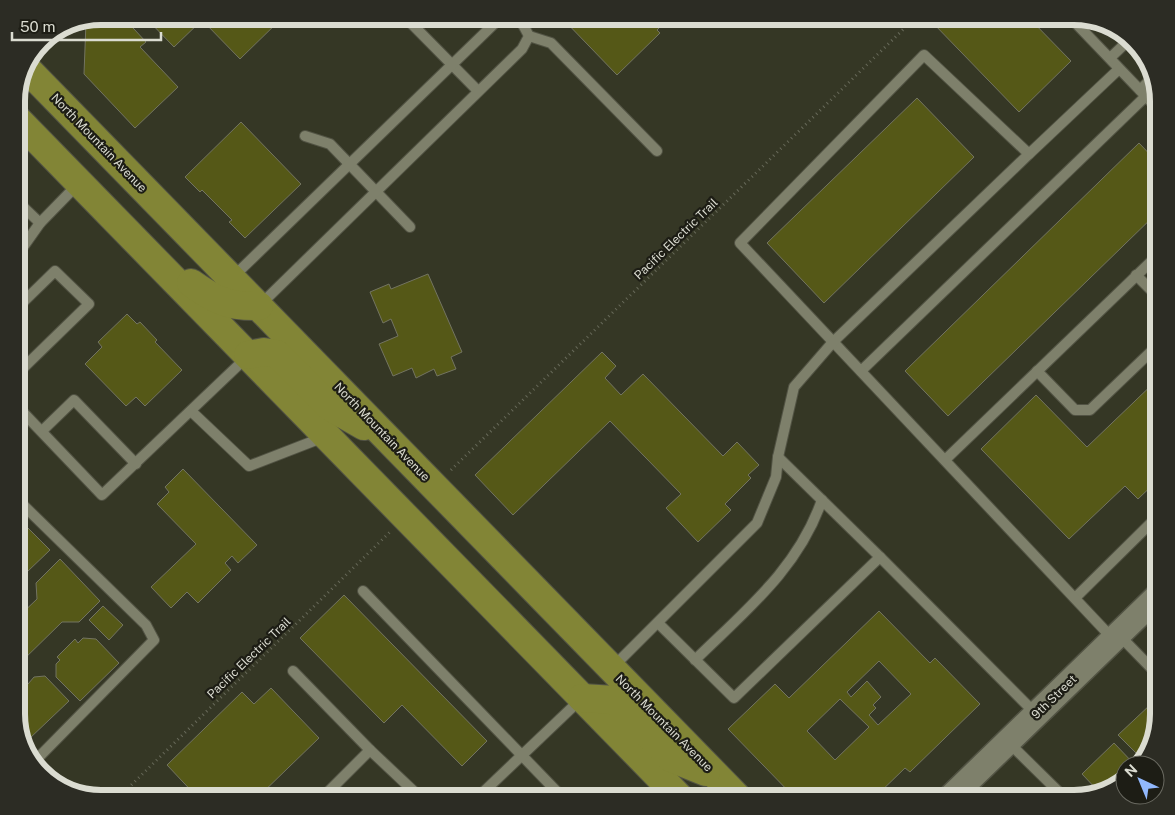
<svg xmlns="http://www.w3.org/2000/svg" width="1175" height="815" font-family="'Public Sans',sans-serif">
<rect width="100%" height="100%" fill="#353725"/>
<g fill="#555817" stroke="#737461" fill-rule="evenodd">
<path d="M102 16H122L146 42 140 47 178 87 135 128 84 74 86 22Z"/>
<path d="M144 16H279L281 19 240 59 202 20 174 47Z"/>
<path d="M429 16H445L437 24Z"/>
<path d="M560 16H671L657 30 660 33 617 75Z"/>
<path d="M935 16H1027L1071 61 1019 112 931 21Z"/>
<path d="M917 98 974 157 824 303 767 243Z"/>
<path d="M241 122 301 184 245 238 229 222 232 220 202 190 200 192 185 177Z"/>
<path d="M1139 143 1159 164V211L948 416 905 371Z"/>
<path d="M428 274 462 352 451 357 456 369 437 376 434 369 416 378 412 368 393 376 379 344 398 336 391 319 383 323 370 292 389 284 391 289Z"/>
<path d="M127 314 137 324 140 322 157 340 155 342 182 370 145 406 136 397 126 406 85 364 102 347 98 342Z"/>
<path d="M602 352 616 366 605 378 621 395 643 374 723 456 737 442 759 465 748 475 751 478 725 504 731 510 698 542 666 508 681 494 610 421 513 515 475 475Z"/>
<path d="M1159 378V479L1138 499 1125 486 1069 539 981 449 1036 395 1087 447Z"/>
<path d="M183 469 257 545 238 563 232 556 225 563 231 570 198 603 187 592 171 608 151 587 196 544 157 504 169 492 165 487Z"/>
<path d="M16 516 50 550 27 572H16Z"/>
<path d="M60 559 100 601 79 622H62L18 665 16 619 37 599 36 583Z"/>
<path d="M344 595 487 741 462 766 402 705 384 723 300 638Z"/>
<path d="M103 606 123 625 109 640 89 620Z"/>
<path d="M879 611 930 663 935 658 980 704 910 772 905 768 873 799H796L728 729 775 684 789 698ZM879 661 911 694 878 725 869 715 876 708 873 705 881 697 867 681 851 697 847 692ZM840 699 869 727 835 760 807 731Z"/>
<path d="M83 638 96 639 119 663 80 701 56 677V664L60 660 57 657 75 639 78 643Z"/>
<path d="M45 676 69 701 29 739 19 730 16 719V684L22 678 28 684 34 677Z"/>
<path d="M271 688 319 738 256 799H199L167 765 242 692 254 704Z"/>
<path d="M1151 704 1159 714 1143 760 1118 735Z"/>
<path d="M1114 743 1135 765H1125V779L1111 790 1100 793 1082 774Z"/>
<path d="M394 791 401 799H387Z"/>
</g>
<g fill="none" stroke-linecap="round" stroke-linejoin="round">
<g stroke="#525344" stroke-width="12">
<g id="service">
<path d="M404 16 478 91"/>
<path d="M1069 16 1159 110"/>
<path d="M529 36 551 43 657 151"/>
<path d="M1110 58 1130 39"/>
<path d="M1140 90 1153 77"/>
<path d="M305 136 330 144 410 227"/>
<path d="M16 200 40 223 79 183"/>
<path d="M16 257 40 223"/>
<path d="M1136 275 1159 298"/>
<path d="M232 278 496 22 509 17 522 23 529 36 522 49 260 305"/>
<path d="M861 371 1146 96"/>
<path d="M1037 371 1075 410H1090L1159 344"/>
<path d="M16 375 89 304 55 271 16 309"/>
<path d="M16 405 102 495 248 356"/>
<path d="M191 411 249 466 324 437"/>
<path d="M42 431 74 400 136 464"/>
<path d="M778 457 880 557"/>
<path d="M945 460 1159 254"/>
<path d="M16 498 146 625 154 640 34 762"/>
<path d="M363 591 564 799"/>
<path d="M1075 598 1159 515"/>
<path d="M658 623 734 698 880 557 1036 714"/>
<path d="M1119 635 1159 676"/>
<path d="M1113 639 740 243 924 55 1029 154 1119 69"/>
<path d="M695 660C746 610 798 569 822 500"/>
<path d="M613 667 757 523 776 477 778 457 794 387 833 342 1029 154"/>
<path d="M293 671 370 750"/>
<path d="M1008 742 1066 799"/>
<path d="M321 799 370 750 422 799"/>
<path d="M476 799 581 699"/>
</g>
</g>
<g stroke="#525344" stroke-width="28">
<path id="tertiary" d="M949 799 1159 595"/>
</g>
<g stroke="#525344" stroke-width="30">
<g id="primary">
<path d="M24 66 739 799"/>
<path d="M16 118 681 799"/>
<path d="M191 283C215 300 228 307 259 306"/>
<path d="M248 355 264 352 277 354 329 406 364 426"/>
<path d="M582 698 615 700 671 758 706 772"/>
</g>
</g>
<g stroke="#686a5a" stroke-width="3" stroke-dasharray="1 4" stroke-linecap="butt">
<path d="M451 470 917 16"/>
<path d="M117 799 390 532"/>
</g>
<use href="#service" stroke="#7e806b" stroke-width="10"/>
<use href="#tertiary" stroke="#7e806b" stroke-width="25"/>
<use href="#primary" stroke="#828536" stroke-width="28"/>
</g>
<g text-anchor="middle" dominant-baseline="central" stroke-width="4.5" stroke-linejoin="round" paint-order="stroke">
<g font-size="12" fill="#dbdcd1" stroke="#1d1d15">
<text transform="translate(99 143) rotate(46)">North Mountain Avenue</text>
<text transform="translate(676 239) rotate(-44)">Pacific Electric Trail</text>
<text transform="translate(382 432) rotate(46)">North Mountain Avenue</text>
<text transform="translate(249 658) rotate(-44)">Pacific Electric Trail</text>
<text transform="translate(1054 697) rotate(-44)">9th Street</text>
<text transform="translate(664 723) rotate(45)">North Mountain Avenue</text>
</g>
</g>
<path d="M0 0H1175V815H0ZM101 25H1074A76 76 0 0 1 1150 101V714A76 76 0 0 1 1074 790H101A76 76 0 0 1 25 714V101A76 76 0 0 1 101 25Z" fill="#2c2c24" fill-rule="evenodd"/>
<path fill="none" stroke="#dbdcd1" stroke-width="6" d="M101 25H1074A76 76 0 0 1 1150 101V714A76 76 0 0 1 1074 790H101A76 76 0 0 1 25 714V101A76 76 0 0 1 101 25Z"/>
<g transform="translate(1140 780) rotate(316)"><circle r="24" fill="#1d1d15" stroke="#696960"/>
<path d="M0-4L9 19L0 12L-9 19Z" fill="#91b8fd"/>
<text y="-8" font-size="14" font-weight="bold" text-anchor="middle" fill="#dbdcd1">N</text>
</g>
<path d="M12 32v8h149v-8" fill="none" stroke="#dbdcd1" stroke-width="2.5"/>
<text x="20" y="32" font-size="15" fill="#dbdcd1" stroke="#1d1d15" stroke-width="4" paint-order="stroke">50 m</text>
</svg>
